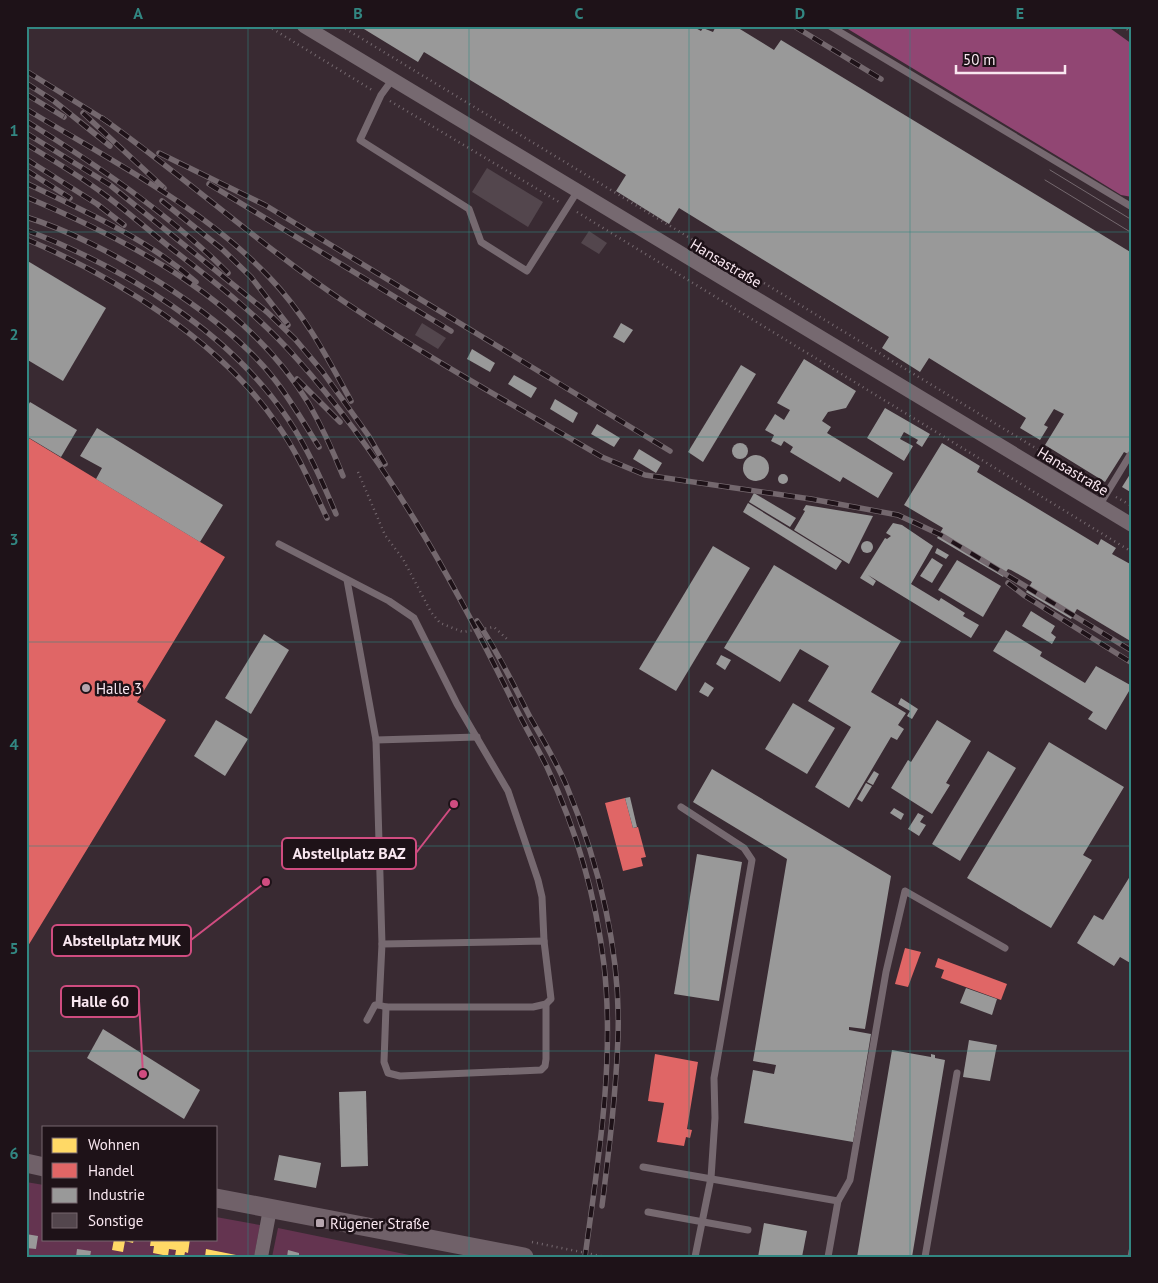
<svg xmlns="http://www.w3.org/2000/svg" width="1158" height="1283" font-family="'PT Sans',sans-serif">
<rect width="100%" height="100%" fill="#392a32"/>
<g fill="#643450">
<path d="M26 1182 44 1185V1239H216V1217L260 1225 254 1257H26Z"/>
<path d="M278 1228 419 1257H272Z"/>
</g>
<path fill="#914673" d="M843 26H1107L1132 44V197L1121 195 1087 174Z"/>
<g fill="#ffd966">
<path d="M114 1239H134L133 1243 125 1241 123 1252 112 1250Z"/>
<path d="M151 1239H190L188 1253 185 1252 184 1257 175 1256 176 1250 169 1249 168 1256 153 1253 154 1246H150Z"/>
<path d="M206 1249 241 1256V1257H205Z"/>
</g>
<g fill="#e06666">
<path d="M27 437 225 557 137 702 166 720 28 946 26 945Z"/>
<path d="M625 798 633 828 638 827 646 857 641 858 643 866 623 871 605 803Z"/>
<path d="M905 948 921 952 908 987 895 984Z"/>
<path d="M938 958 1007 984 1001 1000 941 978 944 970 935 967Z"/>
<path d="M655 1054 698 1062 687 1129 692 1130 690 1138 686 1137 684 1146 657 1142 664 1103 648 1101Z"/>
</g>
<g fill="#999">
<path d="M359 26H692L701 31 703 28 713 32 716 26H735L774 50 781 40 1132 253V456L1124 452 1105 482 1045 445 1064 414 1054 409 1044 425 1048 427 1040 440 1020 428 1026 418 929 358 920 372 882 348 889 337 679 208 669 224 616 191 626 175 424 52 418 62Z"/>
<path d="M26 260 106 308 63 381 26 359Z"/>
<path d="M621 323 633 330 624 343 613 337Z"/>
<path d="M472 349 495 363 490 372 467 359Z"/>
<path d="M804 359 856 391 846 408 828 412 822 421 831 427 827 433 893 473 878 498 843 477 840 482 790 452 793 447 784 441 781 446 771 441 774 435 765 430 775 414 784 420 790 410 777 403Z"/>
<path d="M741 365 756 374 703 462 688 452Z"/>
<path d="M514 375 537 388 531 398 508 384Z"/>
<path d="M555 399 578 413 573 423 550 409Z"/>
<path d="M30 402 77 430 61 457 26 436V409Z"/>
<path d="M885 408 930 434 922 447 916 443 918 440 904 432 900 439 913 446 904 461 867 438Z"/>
<path d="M597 424 620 438 614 447 591 434Z"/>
<path d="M97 428 223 505 200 542 96 479 102 468 80 456Z"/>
<circle cx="740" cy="451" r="8"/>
<path d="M942 443 980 466 977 472 1045 513 1098 545 1101 539 1116 548 1112 554 1132 565V642L1077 609 1071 619 1026 592 1032 582 1011 570 1008 569 1003 577 937 538 943 528 904 505Z"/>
<path d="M639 449 662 463 656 473 633 459Z"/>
<circle cx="756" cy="468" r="13"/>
<path d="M1132 471V493L1122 487Z"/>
<circle cx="783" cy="479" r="5"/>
<path d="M754 493 796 518 790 527 749 502Z"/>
<path d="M748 503 842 561 836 570 743 512Z"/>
<path d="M806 505 873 516 849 564 794 530 805 511 803 510Z"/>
<path d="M893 523 902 525 933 546 911 584 939 601 941 598 965 613 963 616 979 625 971 638 868 575 876 581 873 586 860 578 885 538 887 539 891 536 886 533Z"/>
<circle cx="867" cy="547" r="6"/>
<path d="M713 546 750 568 676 691 639 669Z"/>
<path d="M937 548 949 555 946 559 935 553Z"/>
<path d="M932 558 943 565 932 583 920 576Z"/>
<path d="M957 560 1001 586 983 617 938 590Z"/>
<path d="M774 565 901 641 871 692 906 713 898 725 904 729 897 740 891 737 849 808 815 787 851 727 808 701 829 666 800 649 780 682 724 648Z"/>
<path d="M1031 611 1055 626 1051 633 1056 637 1052 644 1022 626Z"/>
<path d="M1006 630 1042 652 1040 656 1085 683 1096 666 1132 686 1106 730 1088 719 1093 712 993 651Z"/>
<path d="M264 634 289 650 251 714 225 698Z"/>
<path d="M721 655 731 660 725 670 716 664Z"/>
<path d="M705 682 714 688 708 697 699 692Z"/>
<path d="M901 698 918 709 912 719 907 716 910 711 898 704Z"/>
<path d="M793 703 835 728 807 774 765 749Z"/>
<path d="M216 720 248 739 225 776 194 756Z"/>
<path d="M937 720 971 741 946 783 950 785 932 814 891 788 908 760 911 762Z"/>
<path d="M1049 742 1124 787 1083 855 1092 860 1051 928 967 878Z"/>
<path d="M988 751 1016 768 960 861 932 844Z"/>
<path d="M712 769 891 876 865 1029 849 1027V1030L871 1034 853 1142 744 1123 753 1070 774 1074 776 1065 753 1061 787 859 693 802Z"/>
<path d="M874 771 879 774 873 785 867 782Z"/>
<path d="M866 783 872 786 862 802 857 799Z"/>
<path d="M630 797 637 827 633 828 625 798Z"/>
<path d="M894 808 904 814 901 820 890 813Z"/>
<path d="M918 813 924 816 920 822 926 825 919 836 908 829Z"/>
<path d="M697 854 742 862 719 1001 674 994Z"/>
<path d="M1132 873V964L1120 957 1114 966 1077 943 1094 915 1103 920Z"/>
<path d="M966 988 997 999 992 1015 960 1003Z"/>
<path d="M103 1029 200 1090 184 1119 87 1058Z"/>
<path d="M969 1040 997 1045 990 1081 963 1077Z"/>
<path d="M892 1050 931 1057V1054L935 1055V1058L945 1060 912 1257H857Z"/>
<path d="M366 1091 368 1166 341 1167 339 1092Z"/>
<path d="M279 1155 321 1163 316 1188 274 1180Z"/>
<path d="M764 1223 807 1231 802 1257H758Z"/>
<path d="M26 1234 38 1236 36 1249 26 1248Z"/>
<path d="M77 1249 91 1251 90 1257H76Z"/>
<path d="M288 1250 299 1253V1257H287Z"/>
</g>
<g fill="#53464d">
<path d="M487 168 543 202 528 227 472 192Z"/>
<path d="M589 231 607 243 599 254 581 243Z"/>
<path d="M422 323 446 338 438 349 415 335Z"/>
</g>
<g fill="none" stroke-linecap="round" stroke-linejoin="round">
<g stroke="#75696f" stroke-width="2.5" stroke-dasharray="1 4" stroke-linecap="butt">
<path d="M268 26 372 90"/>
<path d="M341 26 1098 486"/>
<path d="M1123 26 1132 33"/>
<path d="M390 101 559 202"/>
<path d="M577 212 1132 552"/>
<path d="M358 472 385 535 403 559 431 612 440 623 463 632 494 627 508 640"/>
<path d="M1116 497 1132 506"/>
<path d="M532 1242 606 1257"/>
</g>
<g stroke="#766970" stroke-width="7">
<path d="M830 26 1132 207"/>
<path d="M392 80 381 95 360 140 469 209 481 242 527 271 577 192"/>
<path d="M1099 506 1130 455"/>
<path d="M279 544 389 601 414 618 457 704 508 791 538 880 542 897 544 941"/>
<path d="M347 580 376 740 382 944"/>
<path d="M376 740 477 737"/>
<path d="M681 807 744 848 752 860 714 1078 715 1118 711 1178 695 1257"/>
<path d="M544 941 551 999 546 1004 533 1007H386L379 1005 382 944Z"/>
<path d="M386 1007 384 1062 388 1073 400 1076 541 1070 545 1066 546 1059V1004"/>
<path d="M367 1020 375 1005H379"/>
<path d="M643 1167 838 1201"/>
<path d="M648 1212 748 1230"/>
<path d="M828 1257 838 1201 850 1180 886 972 905 891 1005 948"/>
<path d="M925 1257 957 1073"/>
<path d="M1131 1257 1132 1251"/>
</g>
<g stroke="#766970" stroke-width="14">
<path d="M304 26 1132 525"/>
<path d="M261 1257 270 1209"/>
</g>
<g stroke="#706169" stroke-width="19">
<path d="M26 1163 44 1167"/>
<path d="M216 1198 524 1257"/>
</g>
<g stroke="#74686e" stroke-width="1">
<path d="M1050 170 1132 220"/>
<path d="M1045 180 1132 233"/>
</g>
<g stroke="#74686e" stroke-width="5.5">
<g id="rail">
<path d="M794 26 881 79"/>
<path d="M26 71 108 122"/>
<path d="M26 83 54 101 110 146"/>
<path d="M26 94 64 117"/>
<path d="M26 109C108 159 203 207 269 277 304 313 327 357 351 401"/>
<path d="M83 113 164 188"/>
<path d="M102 118C185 177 261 246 346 303 428 358 517 407 602 457L645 475 811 499 898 515 941 535 1132 651"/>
<path d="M26 121C98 166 168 213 228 273"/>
<path d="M26 133 110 185 267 312 295 339 322 371 368 435 385 464"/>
<path d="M26 144C53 160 80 176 105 195 128 212 149 231 172 249 216 283 260 317 297 359 386 458 451 577 510 696 521 720 535 743 547 767 576 829 596 897 604 965 615 1062 598 1161 585 1257"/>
<path d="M159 153 265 205 670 451"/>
<path d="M26 159 97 204 124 225"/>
<path d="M26 170 70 198"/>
<path d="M26 183C86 212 146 238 196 282"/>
<path d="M209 184 451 331"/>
<path d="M26 197C133 242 247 302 309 404 322 427 333 451 343 476"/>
<path d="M162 201 222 249 251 277 288 325"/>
<path d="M26 217C104 241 225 315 275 380 292 402 305 425 319 447"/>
<path d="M26 230C123 267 229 331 288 419 308 449 322 481 336 514"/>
<path d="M26 239C117 278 220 341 277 424 298 453 312 487 327 518"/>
<path d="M297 379 340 422"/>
<path d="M1008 583 1025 596 1132 663"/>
<path d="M477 621C498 652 513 684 530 717 543 740 557 763 567 787 599 863 621 953 618 1037 616 1093 609 1150 602 1206"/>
</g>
</g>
<use href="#rail" stroke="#1e1218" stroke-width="4" stroke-dasharray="11" stroke-linecap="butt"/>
</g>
<path fill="none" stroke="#328782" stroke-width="1" stroke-opacity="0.55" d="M248 26V1257M469 26V1257M689 26V1257M910 26V1257M26 232H1132M26 437H1132M26 642H1132M26 846H1132M26 1051H1132"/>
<g fill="#b6a5ae" stroke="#1e1218" stroke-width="2">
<circle cx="86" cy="688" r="5"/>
<rect x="315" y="1218" width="10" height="10" rx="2.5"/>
</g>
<g text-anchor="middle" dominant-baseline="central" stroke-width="5" stroke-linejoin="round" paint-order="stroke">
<g font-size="15" fill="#f9e7f0" stroke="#1e1218">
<text transform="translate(726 263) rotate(31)">Hansastraße</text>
<text transform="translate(1073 471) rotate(31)">Hansastraße</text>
</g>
<g font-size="15" fill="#f9e7f0" stroke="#1e1218" text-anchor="start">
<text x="96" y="688">Halle 3</text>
<text x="330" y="1223">Rügener Straße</text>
</g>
</g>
<path fill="none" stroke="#d04c80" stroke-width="2" d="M454 804L416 853M266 882L191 940M143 1074L139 1001"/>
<g fill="#d04c80" stroke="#1e1218" stroke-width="2">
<circle cx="454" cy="804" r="5"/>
<circle cx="266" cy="882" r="5"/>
<circle cx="143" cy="1074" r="5"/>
</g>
<g fill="#1e1218" stroke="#d04c80" stroke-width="2">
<rect x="282" y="838" width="134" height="31" rx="5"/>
<rect x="52" y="925" width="139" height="31" rx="5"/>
<rect x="61" y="986" width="78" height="31" rx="5"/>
</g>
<g font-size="16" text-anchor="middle" font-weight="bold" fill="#f9e7f0">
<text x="349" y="859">Abstellplatz BAZ</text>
<text x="122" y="946">Abstellplatz MUK</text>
<text x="100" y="1007">Halle 60</text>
</g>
<rect width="1158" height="1283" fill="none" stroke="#1e1218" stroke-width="55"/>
<rect x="42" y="1126" width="175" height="115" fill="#1e1218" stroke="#76676e"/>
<rect x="52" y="1138" width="25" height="15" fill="#ffd966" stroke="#76676e"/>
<text x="88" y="1150" font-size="15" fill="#f9e7f0">Wohnen</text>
<rect x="52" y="1163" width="25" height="15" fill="#e06666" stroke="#76676e"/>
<text x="88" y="1176" font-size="15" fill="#f9e7f0">Handel</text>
<rect x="52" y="1188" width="25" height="15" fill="#999999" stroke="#76676e"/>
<text x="88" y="1200" font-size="15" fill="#f9e7f0">Industrie</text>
<rect x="52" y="1213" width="25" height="15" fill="#53464d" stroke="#76676e"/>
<text x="88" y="1226" font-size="15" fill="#f9e7f0">Sonstige</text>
<path d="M956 65v8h109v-8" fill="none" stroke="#f9e7f0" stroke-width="2.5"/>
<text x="963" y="65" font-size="15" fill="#f9e7f0" stroke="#1e1218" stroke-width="4" paint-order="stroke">50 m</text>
<rect x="28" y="28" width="1102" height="1228" fill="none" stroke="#328782" stroke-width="2"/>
<g font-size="16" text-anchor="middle" font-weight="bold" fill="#328782">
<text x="138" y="19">A</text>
<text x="358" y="19">B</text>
<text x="579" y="19">C</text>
<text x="800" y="19">D</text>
<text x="1020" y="19">E</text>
<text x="14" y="136">1</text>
<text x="14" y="340">2</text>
<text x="14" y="545">3</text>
<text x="14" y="750">4</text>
<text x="14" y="954">5</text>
<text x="14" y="1159">6</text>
</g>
</svg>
